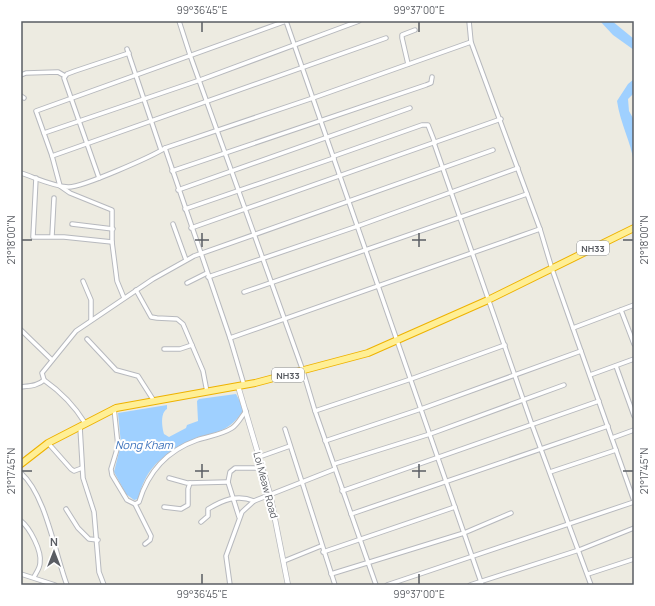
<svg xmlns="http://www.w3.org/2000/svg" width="655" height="606" font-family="Manrope,sans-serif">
<rect width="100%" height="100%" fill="#edebe1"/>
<g fill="#9fd0ff">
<path d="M600 21H612L634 39V50L613 35Z"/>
<path d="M634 79V93L628 99 629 111 634 120V163C631 142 620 123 617 101L628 84Z"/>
<path d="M236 394 244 409C232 429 220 432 198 437 193 439 187 444 182 446 156 460 146 470 138 499L134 500 126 494 114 472 121 444 118 413 167 405V409C160 413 162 427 164 434L169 437 186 428 187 425 198 421 197 401 199 399Z"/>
</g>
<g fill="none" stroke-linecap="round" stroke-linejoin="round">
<g stroke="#b7b9be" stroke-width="5.5">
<g id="minor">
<path d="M179 21 190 55 303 371 315 411 376 585"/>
<path d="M286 21 482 585"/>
<path d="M469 21 471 42 540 229 552 269 634 501"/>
<path d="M127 49 161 150"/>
<path d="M408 64 402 38V35L415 30"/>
<path d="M21 75 26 73 58 72 65 76"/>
<path d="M21 96 24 98"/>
<path d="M44 133 200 80 359 21"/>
<path d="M434 143 532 425 591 585"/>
<path d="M165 148 230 338 244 385"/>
<path d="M52 156 386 38"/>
<path d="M334 156 422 125H428L435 143"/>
<path d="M172 171 426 85 431 83 432 77"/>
<path d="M21 173C36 178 52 186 68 187 81 188 153 156 165 148L313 98 471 42"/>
<path d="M36 178 33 237H64L112 242"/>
<path d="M99 178 64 78 67 74 75 71 129 53"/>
<path d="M178 190 410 108"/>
<path d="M185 209 334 158"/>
<path d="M72 224 113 229"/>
<path d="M173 224 186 260"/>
<path d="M191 228 501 119"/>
<path d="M52 236 54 198"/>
<path d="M208 277 358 226 518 168"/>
<path d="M83 281 91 300V320"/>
<path d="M187 283 207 273"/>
<path d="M136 290 151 317 157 318 177 319 183 324 203 371 207 392"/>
<path d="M244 292 527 194"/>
<path d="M124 298 117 281 112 242V210L70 193 60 186 52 156 36 111 286 21"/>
<path d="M621 310 634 344"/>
<path d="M573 328 634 305"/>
<path d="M21 330 52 360"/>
<path d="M230 338 540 229"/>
<path d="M87 339 116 370 138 376 154 401"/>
<path d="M164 349H180L192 345"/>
<path d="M616 366 634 416"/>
<path d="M590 375 634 359"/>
<path d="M44 380C61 392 74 405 85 423"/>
<path d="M21 387C29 386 38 386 44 380L42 373 76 331 153 279 194 256 493 150"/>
<path d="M114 408 118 446 111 469 112 475 127 500 135 504 139 502C148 472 166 451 197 440 209 436 221 435 232 428 238 424 241 417 246 411"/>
<path d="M315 411 411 379 505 345"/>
<path d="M80 427 83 478 94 512 99 572 104 585"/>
<path d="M285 429 335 585"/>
<path d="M612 438 634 430"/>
<path d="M325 441 421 409 581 351"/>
<path d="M48 443 71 469 74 471 82 468"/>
<path d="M259 457 290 446"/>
<path d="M334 464 430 434 564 385"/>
<path d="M550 472 616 450"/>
<path d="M21 473C46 495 55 554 67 585"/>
<path d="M169 478 187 483 228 482"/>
<path d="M342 491 599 401"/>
<path d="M135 504 151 536 150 540 145 544"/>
<path d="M164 507 181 509 188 505V489L190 483"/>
<path d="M66 509 78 528 89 539 98 540"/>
<path d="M351 514 608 426"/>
<path d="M239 517 228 482 230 472 235 468H263"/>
<path d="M21 521C30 528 42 551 40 563 40 568 36 573 34 577"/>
<path d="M201 522 208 516V509C223 500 237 494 254 501"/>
<path d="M323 552 455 507"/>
<path d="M284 561 321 546"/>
<path d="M21 574 55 585"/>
<path d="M331 574 464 533 511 513"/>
<path d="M588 574 634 559"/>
<path d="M230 585 226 556 242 512 254 501 335 469"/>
<path d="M387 585 634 502"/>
<path d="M470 585 579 550 634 528"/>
</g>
</g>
<g stroke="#b7b9be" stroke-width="6">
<path id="tertiary" d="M238 386 270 494 288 585"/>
</g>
<g stroke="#eeb200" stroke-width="8">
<path id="trunk" d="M21 464 48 443 116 408 255 383 368 353 488 300 634 228"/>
</g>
<use href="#minor" stroke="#fff" stroke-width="3.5"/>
<use href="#tertiary" stroke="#fff" stroke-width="4.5"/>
<use href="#trunk" stroke="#ffef95" stroke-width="6"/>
</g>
<path fill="none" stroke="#5a5d63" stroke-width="1.5" d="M202 22V32M419 22V32M202 233V247M419 233V247M22 240H32M195 240H209M412 240H426M623 240H633M202 464V478M419 464V478M22 471H32M195 471H209M412 471H426M623 471H633M202 574V584M419 574V584"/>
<g text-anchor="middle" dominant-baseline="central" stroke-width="4" stroke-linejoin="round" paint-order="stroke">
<g fill="#fff" stroke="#8c8e92" stroke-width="1">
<rect x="577" y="241" width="32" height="14" rx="3"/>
<rect x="272" y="368" width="32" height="14" rx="3"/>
</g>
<g font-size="9" font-weight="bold" fill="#5a5d63">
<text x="593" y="248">NH33</text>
<text x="288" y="375">NH33</text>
</g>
<g font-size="10" fill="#5a5d63" stroke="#fff">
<text transform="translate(266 485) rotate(75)">Loi Meaw Road</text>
</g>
<g font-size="11" font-style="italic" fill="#3d73bc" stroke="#fff">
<text x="144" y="444">Nong Kham</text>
</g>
</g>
<rect width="655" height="606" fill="none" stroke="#ffffff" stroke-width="44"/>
<g transform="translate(54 552)" stroke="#ffffff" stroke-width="3" paint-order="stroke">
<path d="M0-3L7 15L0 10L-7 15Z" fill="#5a5d63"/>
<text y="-6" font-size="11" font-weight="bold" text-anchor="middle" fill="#5a5d63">N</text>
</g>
<rect x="22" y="22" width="611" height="562" fill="none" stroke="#5a5d63" stroke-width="1.5"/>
<g font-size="10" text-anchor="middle" fill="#5a5d63">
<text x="202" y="14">99°36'45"E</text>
<text x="419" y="14">99°37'00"E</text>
<text transform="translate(11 240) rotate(-90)" y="4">21°18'00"N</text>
<text transform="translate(644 240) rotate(-90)" y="4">21°18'00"N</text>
<text transform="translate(11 471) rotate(-90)" y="4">21°17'45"N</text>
<text transform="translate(644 471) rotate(-90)" y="4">21°17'45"N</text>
<text x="202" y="598">99°36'45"E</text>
<text x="419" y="598">99°37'00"E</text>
</g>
</svg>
